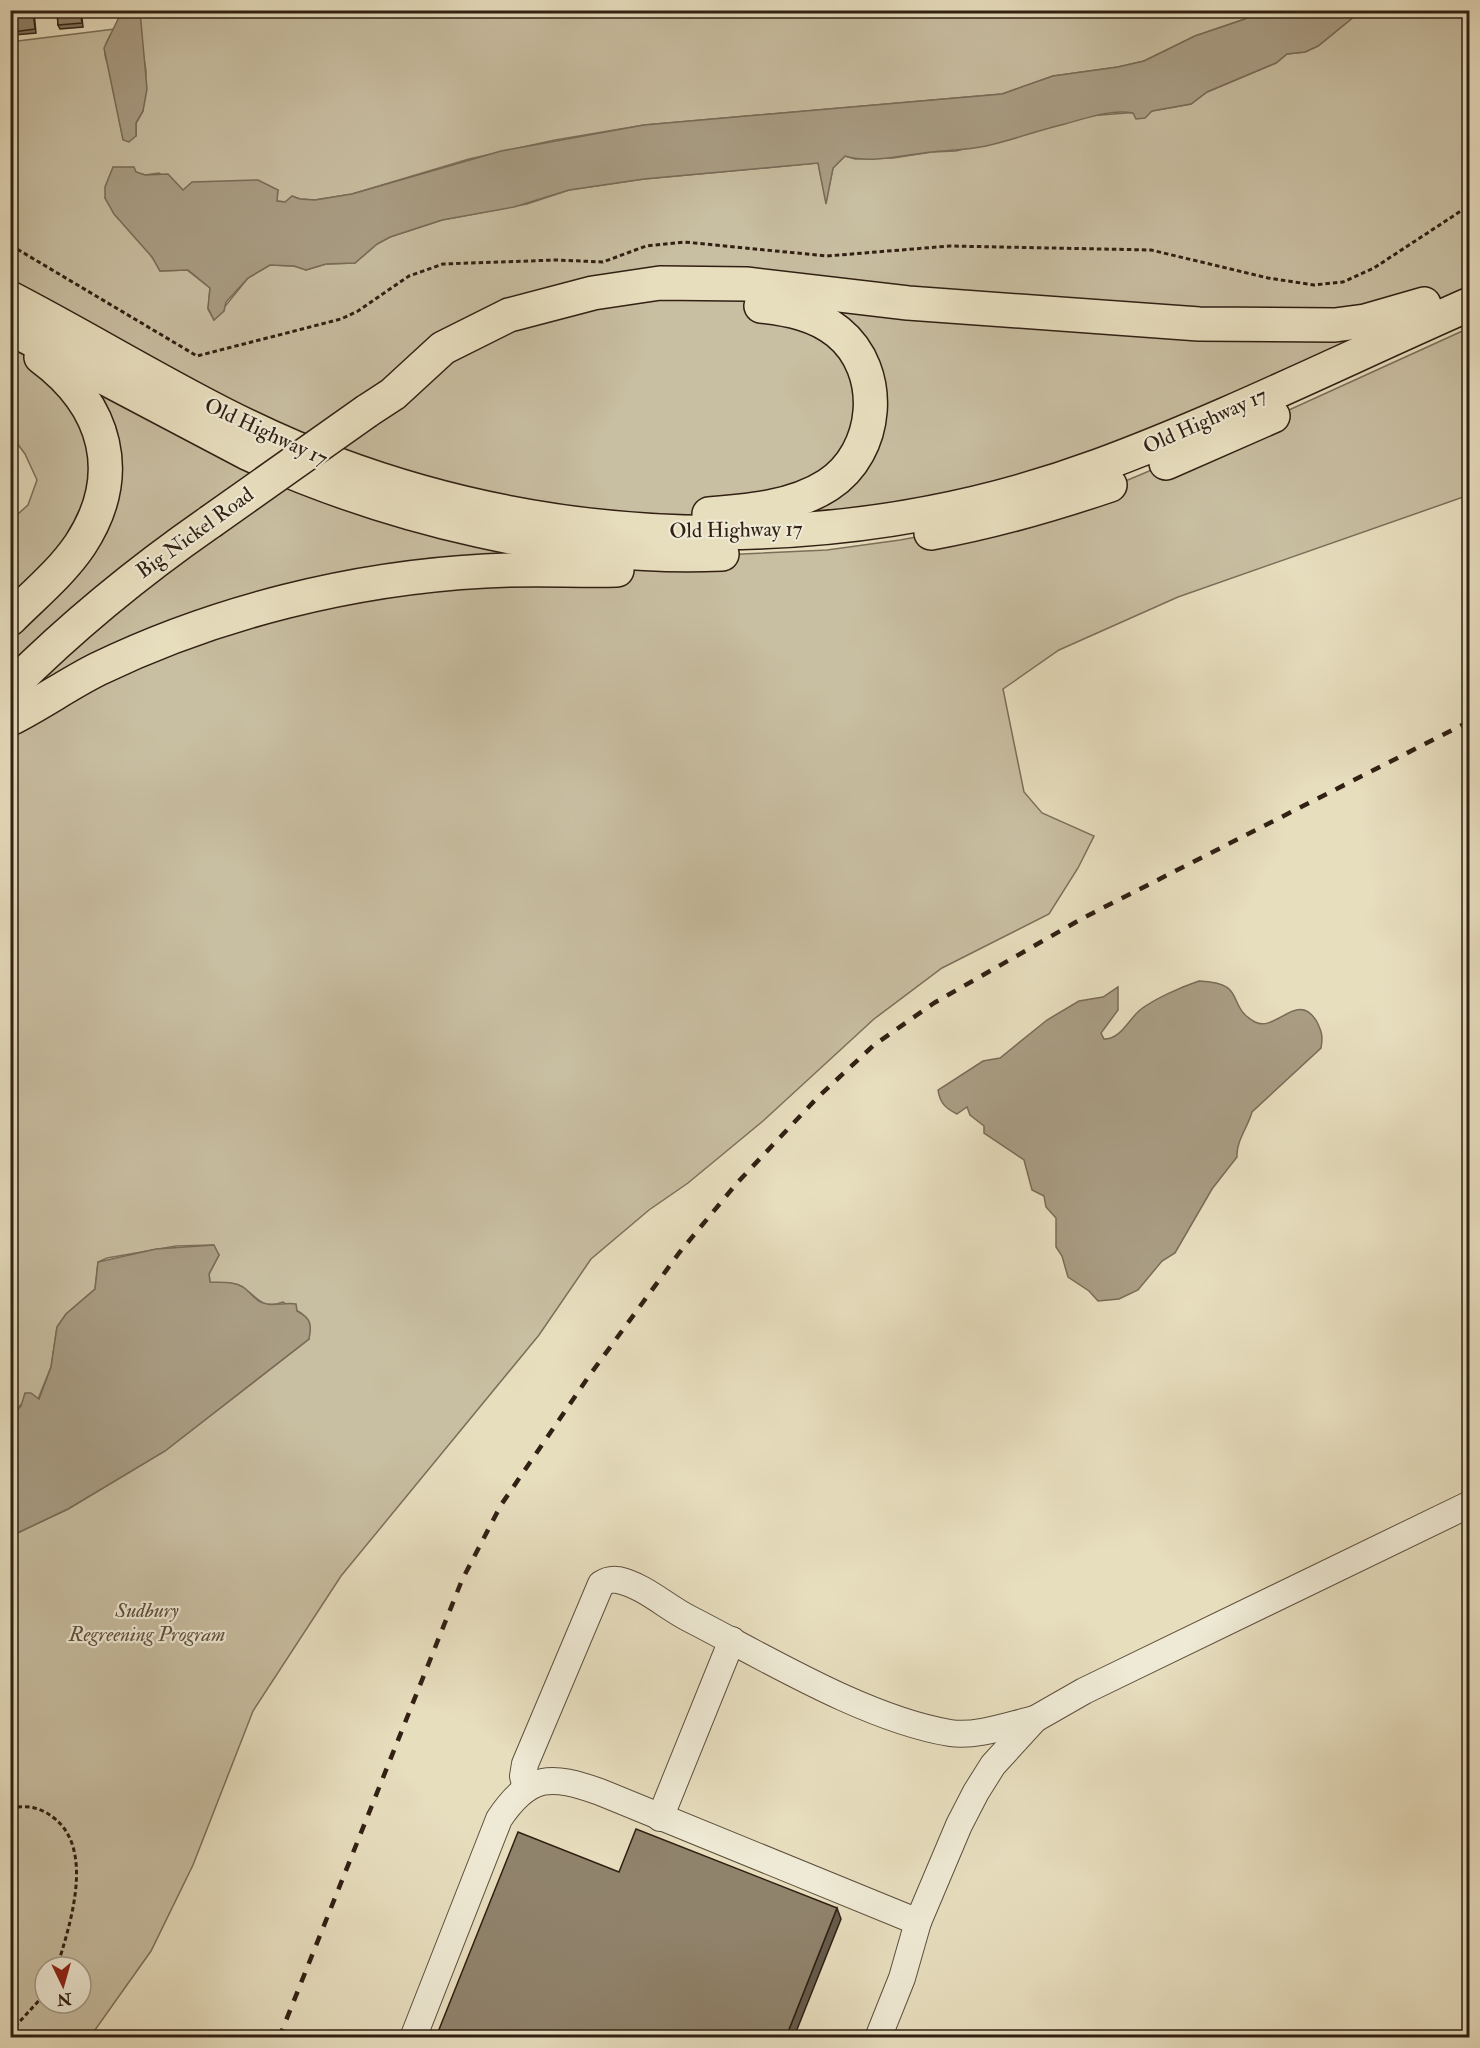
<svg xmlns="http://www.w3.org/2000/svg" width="1480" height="2048" font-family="'IM FELL Double Pica',serif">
<rect width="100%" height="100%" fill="#e7debe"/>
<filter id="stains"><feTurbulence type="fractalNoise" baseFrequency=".00333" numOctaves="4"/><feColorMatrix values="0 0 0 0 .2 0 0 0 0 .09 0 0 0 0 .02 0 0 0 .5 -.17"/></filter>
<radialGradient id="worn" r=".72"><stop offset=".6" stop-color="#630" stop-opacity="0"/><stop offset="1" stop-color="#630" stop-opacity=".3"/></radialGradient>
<g fill="#c8bea1" stroke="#7c6f5a" stroke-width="1.5" fill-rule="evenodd">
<path d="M140 11H1256L1245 19 1195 36 1144 61 1118 67 1053 76 1002 94 644 125 555 140 469 159 352 194 315 200 300 199 292 196 286 202 276 201 278 190C238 182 223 180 183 190L159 173 145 175 136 172 105 198C120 224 147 243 160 271L187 270 210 288 208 309 214 320 248 278 270 265 294 266 306 270 326 264 355 263 377 244 390 237 442 220 527 204 569 190 644 179 818 163 826 201 833 168 845 156 855 159 893 158 932 152 956 151 1088 116 1152 111 1191 104 1207 92 1276 63 1287 54 1305 52 1318 46 1361 11H1469V302L1097 465 744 531 423 491 11 296 10 42 115 29C104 42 101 53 110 68L123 139 136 136V123L143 111 146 71 139 30Z"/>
<path d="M1469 328V495L1178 597 1059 650 1003 689 1024 792 1042 813 1094 836 1078 868 1049 914 942 968 874 1019 763 1121 688 1183 649 1210 591 1259 539 1335 341 1576 253 1711 193 1865 151 1951 90 2037H11V1536L68 1509 165 1451 309 1339 301 1313 283 1302C262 1310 258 1298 244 1288 234 1281 221 1283 210 1283L209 1274 219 1255 213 1245 176 1246 107 1258 98 1262 95 1289 66 1314 57 1327 51 1367 38 1399 25 1400 11 1416 10 521 28 505 37 480 25 454 11 435V330L184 423 721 555 827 550 900 540 977 526 1111 487 1221 441ZM45 1967H81V2003H45Z"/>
</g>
<g fill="#a99d84" stroke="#796b57" stroke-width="1.5">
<path d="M122 11H140L147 89 143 111 136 123V136L129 142 123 140 104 48Z"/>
<path d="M1256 11H1361L1318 46 1305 52 1287 54 1276 63 1207 92 1191 104 1152 111 1145 118 1136 119 1133 113C1111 109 1087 118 1065 124 1039 130 1013 140 986 146 967 150 949 150 931 152 903 155 872 164 845 156L833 168 826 204 818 163 644 179 569 190 514 207 442 220 390 237 377 244 355 263 326 264 306 270 294 266 270 265 248 278 226 302 224 311 214 320 208 308 210 288 188 270 160 271 152 257 114 214 105 198V187L113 167H134L136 172 145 175 168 174 183 190 192 182 258 180 278 190 277 201 285 202 292 196 300 199 315 200 352 194 501 151 644 125 1002 94 1053 76 1118 67 1144 61 1195 36 1245 19Z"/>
<path d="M1199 981C1249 983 1224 1005 1255 1022 1276 1033 1298 989 1317 1022 1322 1032 1323 1037 1321 1048L1252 1112C1248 1127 1236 1141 1237 1157L1212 1189 1175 1253 1162 1261 1138 1290 1119 1299 1098 1301 1089 1291 1068 1277 1062 1256 1056 1247V1218L1046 1207 1044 1196 1032 1190 1024 1160 984 1133V1126L970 1115 967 1107 957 1114C945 1108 940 1103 938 1090L983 1061 1000 1058 1047 1020 1079 1001 1103 997 1118 987V1010L1101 1033 1104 1039C1121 1039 1128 1020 1140 1010 1154 999 1181 987 1199 981Z"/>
<path d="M214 1245 219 1255 209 1274 210 1282C221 1283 233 1281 243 1287 252 1293 255 1302 267 1304 276 1306 286 1302 296 1304L297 1311C311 1318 312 1325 309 1339L165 1451 68 1509 11 1536V1416L21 1406 25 1393H31L39 1399 51 1367 57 1327 66 1314 95 1289 98 1262 156 1249Z"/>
</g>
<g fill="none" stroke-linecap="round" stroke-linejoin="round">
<g stroke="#5e503e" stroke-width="28">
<g id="minor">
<path d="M526 1789 523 1776 525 1764 601 1584C607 1580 611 1579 618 1580 645 1586 666 1607 690 1619 766 1658 866 1719 950 1733 977 1737 1009 1725 1035 1719"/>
<path d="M660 1818 732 1640"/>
<path d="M413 2038 499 1819C530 1773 551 1775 600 1792L918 1922"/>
<path d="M878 2038 902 1978 918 1922 959 1825 976 1792 993 1765 1035 1719 1084 1691 1470 1504"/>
</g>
</g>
<g stroke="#312013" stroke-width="36">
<g id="major">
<path d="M10 298C118 354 221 422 336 464 579 555 855 555 1098 466 1225 419 1347 358 1470 304"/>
<path d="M10 328 247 453C390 518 565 561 722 554"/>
<path d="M367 411 393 394 443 348 509 315 593 293 660 283 746 284 908 303 1199 324 1335 325 1365 321 1424 304"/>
<path d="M1166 463 1273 416"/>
<path d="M709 514C748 511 794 507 828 485 879 452 886 371 838 332 816 314 788 309 761 306"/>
<path d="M931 533C993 522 1051 505 1110 485"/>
<path d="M10 619C34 595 61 573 80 545 126 475 107 406 41 357"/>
<path d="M10 688C72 626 138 572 210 522"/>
<path d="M10 719C40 704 68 684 98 669 216 612 353 578 485 571 529 568 573 571 617 570"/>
</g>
</g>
<g stroke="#312013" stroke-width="3" stroke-dasharray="4.5 3" stroke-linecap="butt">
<path d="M10 248 17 249 197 356 341 319 358 311 409 276 443 264 556 260 603 262 646 246 684 242 827 256 950 246 1151 250 1268 278 1314 285 1343 282 1374 268 1470 205"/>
<path d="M10 1808C28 1805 40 1807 54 1818 95 1850 70 1925 57 1967"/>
<path d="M10 2032 45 1994"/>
</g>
<use href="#minor" stroke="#efead5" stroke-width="26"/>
<use href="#major" stroke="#e7debe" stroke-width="33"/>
<path stroke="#312013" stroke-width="4.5" stroke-dasharray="10 10" stroke-linecap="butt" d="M279 2038 462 1580 501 1505 589 1376 679 1253 737 1183 818 1097 874 1045 934 1003 1083 918 1470 721"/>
<g stroke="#312013" stroke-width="36" stroke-linecap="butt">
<path id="major-bridge" d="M210 522 367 411"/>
</g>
<use href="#major-bridge" stroke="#e7debe" stroke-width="33"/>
</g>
<g fill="#7c715d" stroke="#312013" stroke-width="1.5">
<path d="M57 10H81L83 27 60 29 58 25Z"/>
<path d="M34 12 36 33 14 35 13 32Z"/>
</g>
<path fill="#655c4c" stroke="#312013" stroke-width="1.5" d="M837 1908 841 1919 794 2037H786Z"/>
<g fill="#90836c" stroke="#312013" stroke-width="1.5">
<path d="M17 10H33L35 29 13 32 10 11Z"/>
<path d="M57 10H80L82 23 58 25Z"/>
<path d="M636 1829 837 1908 786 2037H436L518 1832 619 1872Z"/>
</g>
<g text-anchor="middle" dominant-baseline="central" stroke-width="4.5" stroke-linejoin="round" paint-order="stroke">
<g font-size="21" fill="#312013" stroke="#efead5">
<text transform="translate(1205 421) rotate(-24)">Old Highway 17</text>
<text transform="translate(266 432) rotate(25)">Old Highway 17</text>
<text transform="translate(736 530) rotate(-1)">Old Highway 17</text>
<text transform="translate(195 533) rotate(-36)">Big Nickel Road</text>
</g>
<g font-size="21" font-style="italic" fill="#5e4f3e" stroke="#efead5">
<text x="147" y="1610">Sudbury<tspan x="147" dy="24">Regreening Program</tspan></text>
</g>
</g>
<rect width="1480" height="2048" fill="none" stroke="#e7debe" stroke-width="36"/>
<rect x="12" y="12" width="1456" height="2024" fill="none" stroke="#312013" stroke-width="3"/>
<rect x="18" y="18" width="1444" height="2012" fill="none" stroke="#312013" stroke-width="1.5"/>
<g transform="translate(63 1985) rotate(175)"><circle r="28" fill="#efead5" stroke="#a39987" stroke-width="1.5"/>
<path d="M0-4.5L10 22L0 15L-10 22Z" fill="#8f2418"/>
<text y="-9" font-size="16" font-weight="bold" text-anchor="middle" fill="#312013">N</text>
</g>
<rect width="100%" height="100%" filter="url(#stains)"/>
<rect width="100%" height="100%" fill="url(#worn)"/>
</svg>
